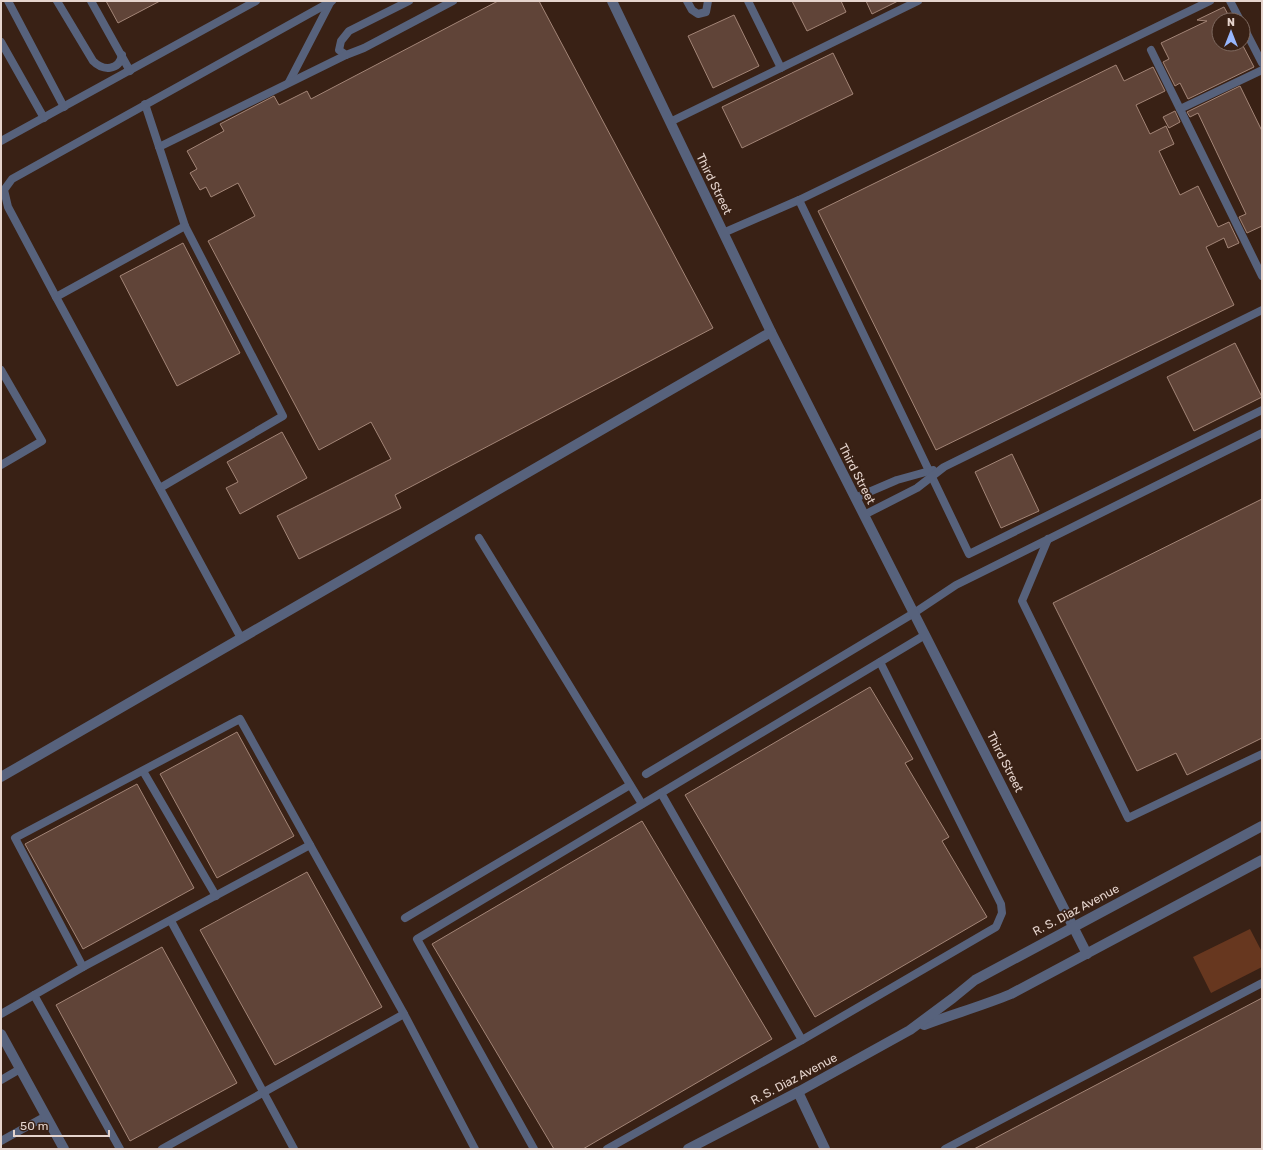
<svg xmlns="http://www.w3.org/2000/svg" width="1263" height="1150" font-family="Rubik,sans-serif">
<rect width="100%" height="100%" fill="#392115"/>
<path fill="#67371f" d="M1250 929 1262 952V967L1211 993 1193 957Z"/>
<g fill="#604438" stroke="#a38577">
<path d="M106 1H160L118 23Z"/>
<path d="M498 1H539L713 328 395 495 401 508 299 559 277 516 391 459 371 422 319 450 208 241 255 216 238 183 211 197 206 187 200 190 190 173 197 169 187 151 224 131 220 124 274 96 279 105 307 91 311 99Z"/>
<path d="M792 1H841L846 12 807 31Z"/>
<path d="M866 1H898L872 14Z"/>
<path d="M1224 7 1231 20H1219V44H1242L1254 67 1188 99 1180 83 1175 86 1163 62 1169 59 1161 43 1207 21 1197 20Z"/>
<path d="M734 15 759 66 713 88 688 36Z"/>
<path d="M833 53 853 94 742 148 722 107Z"/>
<path d="M1116 65 1124 81 1153 67 1165 91 1136 105 1150 134 1166 126 1174 144 1159 151 1180 195 1198 186 1218 227 1229 222 1239 243 1228 248 1224 238 1206 247 1234 305 936 450 818 211Z"/>
<path d="M1240 86 1262 131V226L1247 233 1239 217 1246 214 1198 113 1190 117 1187 112Z"/>
<path d="M1175 111 1180 122 1169 128 1163 117Z"/>
<path d="M183 243 240 353 177 386 120 276Z"/>
<path d="M1235 343 1262 397 1194 431 1167 377Z"/>
<path d="M282 432 307 478 240 514 226 488 238 482 227 462Z"/>
<path d="M1012 454 1039 511 1001 528 975 472Z"/>
<path d="M1262 499V738L1187 775 1176 753 1137 771 1053 603Z"/>
<path d="M870 687 913 759 905 763 949 837 942 841 987 917 815 1017 685 795Z"/>
<path d="M237 732 294 836 217 878 160 774Z"/>
<path d="M137 784 194 888 83 949 25 844Z"/>
<path d="M642 821 772 1039 583 1149H554L432 944Z"/>
<path d="M307 872 382 1007 275 1065 200 930Z"/>
<path d="M162 947 237 1083 130 1141 56 1005Z"/>
<path d="M1262 998V1149H974Z"/>
</g>
<g fill="none" stroke-linecap="round" stroke-linejoin="round">
<g stroke="#57627c" stroke-width="8">
<path d="M8 1 64 107"/>
<path d="M57 1 93 61C103 71 119 71 122 55"/>
<path d="M91 1 130 71"/>
<path d="M409 1 349 31 341 41 339 50 346 55 364 48 453 1"/>
<path d="M687 1 692 10 698 14 706 12 708 1"/>
<path d="M748 1 781 68"/>
<path d="M1230 1 1240 20"/>
<path d="M1243 26 1262 63"/>
<path d="M1 42 44 118"/>
<path d="M1151 50 1262 276"/>
<path d="M289 82 330 3"/>
<path d="M145 104 185 226 283 416 160 488"/>
<path d="M1180 109 1262 70"/>
<path d="M670 122 918 1"/>
<path d="M1 141 256 1"/>
<path d="M159 147 346 55"/>
<path d="M799 200 969 554 1262 410"/>
<path d="M723 233 799 200 1210 1"/>
<path d="M56 297 185 226"/>
<path d="M1 370 42 441 1 465"/>
<path d="M855 498 897 480 933 470"/>
<path d="M864 515 917 488 944 467 1262 310"/>
<path d="M479 538 642 804"/>
<path d="M1048 539 1022 601 1128 818 1262 754"/>
<path d="M241 638 56 297 8 207 4 190 12 179 332 1"/>
<path d="M143 771 216 896"/>
<path d="M646 774 914 613 956 585 1262 433"/>
<path d="M661 793 802 1040"/>
<path d="M405 918 630 785"/>
<path d="M171 921 294 1149"/>
<path d="M83 967 15 838 240 719 310 845"/>
<path d="M34 995 120 1149"/>
<path d="M1 1014 83 967 310 845 404 1014 162 1149"/>
<path d="M404 1014 475 1149"/>
<path d="M1 1080 20 1069"/>
<path d="M1 1141 46 1116"/>
<path d="M534 1149 417 939 925 635"/>
<path d="M607 1149 802 1040 996 927 1002 913 1001 904 880 662"/>
<path d="M945 1149 1262 983"/>
</g>
<g stroke="#57627c" stroke-width="10">
<path d="M1 777 771 332"/>
<path d="M798 1092 825 1149"/>
</g>
<g stroke="#57627c" stroke-width="10">
<path d="M612 1 771 332 1087 954"/>
<path d="M924 1025C953 1014 982 1006 1011 994L1262 860"/>
<path d="M1 1034 64 1149"/>
<path d="M688 1149 798 1092 910 1030 953 998 975 980 1262 826"/>
</g>
</g>
<g text-anchor="middle" dominant-baseline="central" stroke-width="4" stroke-linejoin="round" paint-order="stroke">
<g font-size="12" fill="#e5d4cd" stroke="#392115">
<text transform="translate(714 184) rotate(64)">Third Street</text>
<text transform="translate(857 474) rotate(63)">Third Street</text>
<text transform="translate(1005 762) rotate(63)">Third Street</text>
<text transform="translate(1076 910) rotate(-28)">R. S. Diaz Avenue</text>
<text transform="translate(794 1079) rotate(-28)">R. S. Diaz Avenue</text>
</g>
</g>
<rect width="1263" height="1150" fill="none" stroke="#e5d4cd" stroke-width="4"/>
<g transform="translate(1231 32)"><circle r="19" fill="#392115" stroke="#7e695f"/>
<path d="M0-3L7 15L0 10L-7 15Z" fill="#97b6fd"/>
<text y="-6" font-size="11" font-weight="bold" text-anchor="middle" fill="#e5d4cd">N</text>
</g>
<path d="M14 1130v6h95v-6" fill="none" stroke="#e5d4cd" stroke-width="2"/>
<text x="20" y="1130" font-size="12" fill="#e5d4cd" stroke="#392115" stroke-width="3" paint-order="stroke">50 m</text>
</svg>
